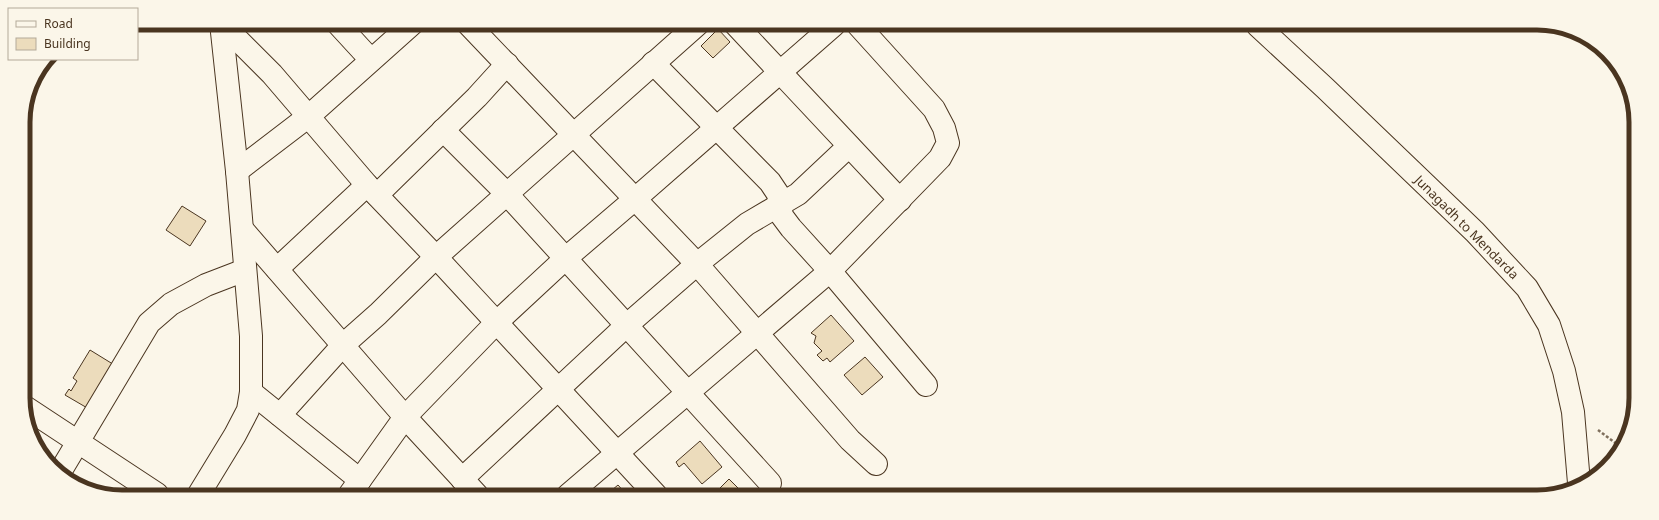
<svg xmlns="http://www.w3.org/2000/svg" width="1659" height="520" font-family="'Noto Sans',sans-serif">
<rect width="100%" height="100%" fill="#fbf6e9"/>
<g fill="#ecdcbc" stroke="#4a3520">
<path d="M718 29 730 42 713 58 701 46Z"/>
<path d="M182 206 206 221 190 246 166 230Z"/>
<path d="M831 315 854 341 830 362 827 358 823 361 817 355 822 351 814 343 816 336 811 333Z"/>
<path d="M90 350 116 366 89 409 65 395 69 389 71 391 77 381 73 378Z"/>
<path d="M865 357 883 377 862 395 844 375Z"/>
<path d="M700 441 722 467 702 484 684 463 679 467 676 462Z"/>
<path d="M729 479 740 490 742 489 748 495H713Z"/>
<path d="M618 485 627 495H606Z"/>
</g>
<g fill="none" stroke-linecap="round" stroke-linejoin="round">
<g stroke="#4a3520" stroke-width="24">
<g id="minor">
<path d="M221 23 272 74 367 185 436 257 656 495"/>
<path d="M337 23 371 60"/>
<path d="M468 24 697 264 850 440 876 464"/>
<path d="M735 24 900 200"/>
<path d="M653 63 770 182 778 194 782 216 791 228 830 271 926 385"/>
<path d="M443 130 506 193 770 483"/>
<path d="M237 171 309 116 412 24"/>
<path d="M377 195 477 97 507 64"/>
<path d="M242 229 405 417 477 495"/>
<path d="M277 269 367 185"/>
<path d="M251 392 360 480"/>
<path d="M25 407 157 494"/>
<path d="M280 415 343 345 378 314 436 257 698 24"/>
<path d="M60 472 149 323 171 304 206 285 245 270"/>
<path d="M462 479 627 325 697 264 747 224 798 194 849 146"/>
<path d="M350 494 405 417 496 323 566 258 635 199 834 25"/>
<path d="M568 495 830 271 940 158 948 143 944 128 934 109 858 25"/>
</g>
</g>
<g stroke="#4a3520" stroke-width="24">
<path id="tertiary" d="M199 494 235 435 248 410 251 392V336L237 171 221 23"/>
</g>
<g stroke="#4a3520" stroke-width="24">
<path id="secondary" d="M1258 26 1325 88 1475 232 1527 288 1549 325 1564 371 1573 412 1579 483"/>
</g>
<path stroke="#7f6f5c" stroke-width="2.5" stroke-dasharray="3 2" stroke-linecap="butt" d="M1598 430 1622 448"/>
<use href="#minor" stroke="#fbf6e9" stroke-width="22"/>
<use href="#tertiary" stroke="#fbf6e9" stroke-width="22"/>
<use href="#secondary" stroke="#fbf6e9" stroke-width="22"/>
</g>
<g text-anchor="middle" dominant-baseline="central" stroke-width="3" stroke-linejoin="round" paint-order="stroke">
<g font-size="13" fill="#4a3520" stroke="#fbf6e9">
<text transform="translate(1467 227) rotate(45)">Junagadh to Mendarda</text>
</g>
</g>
<path d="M0 0H1659V520H0ZM122 30H1537A92 92 0 0 1 1629 122V398A92 92 0 0 1 1537 490H122A92 92 0 0 1 30 398V122A92 92 0 0 1 122 30Z" fill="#fbf6e9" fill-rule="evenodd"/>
<path fill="none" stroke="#4a3520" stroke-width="5" d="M122 30H1537A92 92 0 0 1 1629 122V398A92 92 0 0 1 1537 490H122A92 92 0 0 1 30 398V122A92 92 0 0 1 122 30Z"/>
<rect x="8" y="8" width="130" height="52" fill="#fbf6e9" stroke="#b4a999"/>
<rect x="16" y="21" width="20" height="6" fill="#fbf6e9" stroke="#b4a999"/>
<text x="44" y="28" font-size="12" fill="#4a3520">Road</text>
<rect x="16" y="38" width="20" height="12" fill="#ecdcbc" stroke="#b4a999"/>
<text x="44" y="48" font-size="12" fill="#4a3520">Building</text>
</svg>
